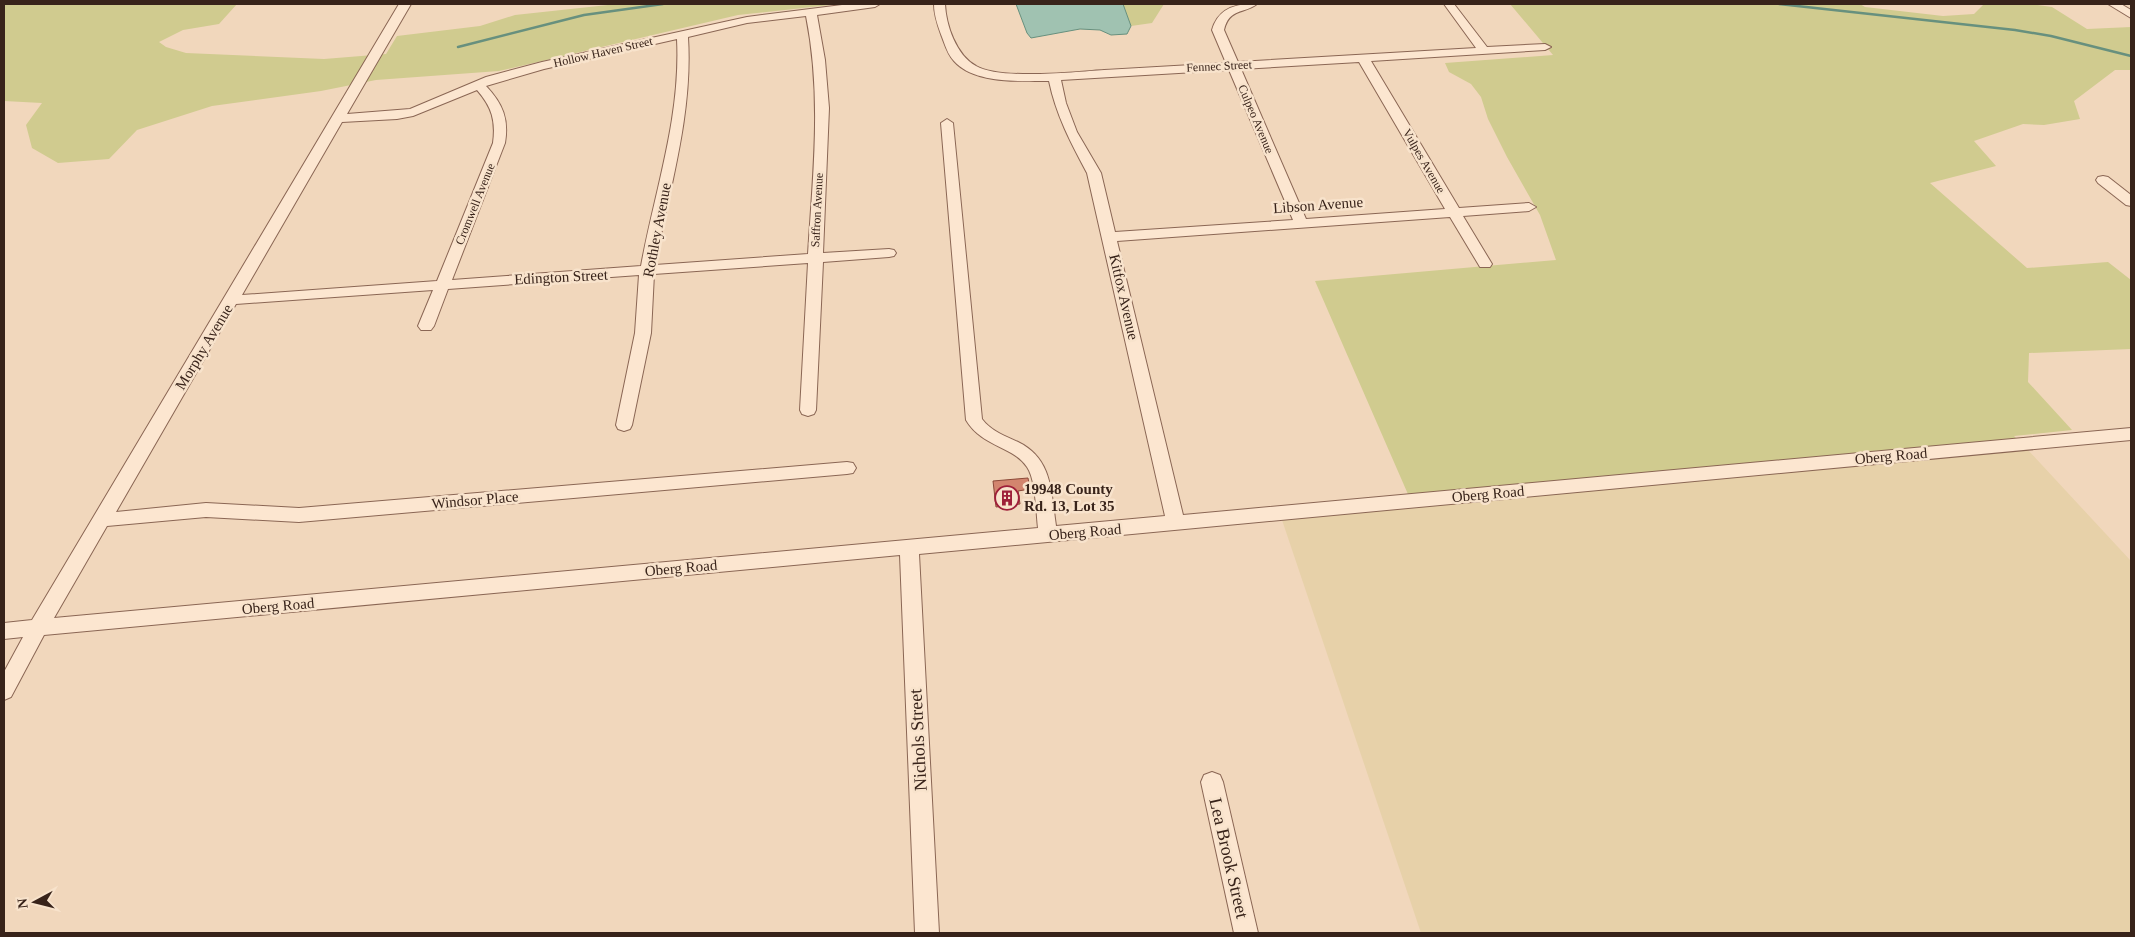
<svg xmlns="http://www.w3.org/2000/svg" width="2135" height="937" font-family="Georgia,serif">
<rect width="100%" height="100%" fill="#f1d7bc"/>
<path fill="#e7d1a9" d="M2028 450 2131 561V933H1421L1282 520Z"/>
<g fill="#d0cb8f">
<path d="M4 4H237L219 24 183 30 159 42 166 47 186 53 324 59 386 54 397 36 480 26 515 15 617 4H839L738 15 499 71 376 80 321 91 212 106 137 130 109 159 58 163 32 148 26 125 42 103 4 101Z"/>
<path d="M1123 4H1164L1152 23 1131 26Z"/>
<path d="M1510 4H1860L1865 7 1943 16 1974 14 1984 4H2031L2052 7 2087 29 2131 27V70H2115L2074 101 2080 119 2044 125 2023 124 1974 141 1996 166 1930 183 2027 268 2108 262 2131 280V349L2029 353 2028 382 2072 430 2014 436 2028 450 1414 508 1315 281 1556 260 1540 215 1507 157 1488 119 1481 97 1471 84 1449 72 1445 63 1553 55Z"/>
</g>
<path fill="#a0c2b1" stroke="#67907e" d="M1016 4H1123L1131 26 1127 34 1111 35 1100 30 1080 29 1031 38 1027 33Z"/>
<g fill="none" stroke-linecap="round" stroke-linejoin="round">
<g stroke="#67907e" stroke-width="2.5">
<path d="M1779 4 2015 30 2051 36 2131 56"/>
<path d="M458 47 584 15 663 4"/>
</g>
</g>
<path fill="#d3856e" stroke="#8b4938" d="M1028 478 1030 489 1018 491 1020 504 996 507 993 481Z"/>
<g fill="none" stroke-linecap="round" stroke-linejoin="round">
<g stroke="#8a6654" stroke-width="2">
<g id="minor">
<path d="M399 4H411L347 114 410 109 486 77 542 62 747 17 850 4H880L875 7 817 15 825 60 829 108 823 253 889 249 894 250 896 253 894 256 889 257 823 262 816 410 814 414 808 416 802 414 800 410 808 263 654 274 651 333 632 425 630 429 624 431 618 429 616 425 635 333 639 275 448 289 434 326 431 330H421L418 326 433 290 236 304 116 512 206 503 299 508 847 462 853 463 856 468 853 473 847 474 299 522 206 517 107 526 54 618 1038 528C1036 512 1036 480 1027 467 1013 446 982 447 966 420L941 123 947 119 953 123 982 419C991 431 1005 436 1018 442 1053 459 1051 493 1056 526L1165 516 1087 173C1071 143 1056 115 1049 81 1021 81 974 84 954 61 948 55 945 45 942 37 938 26 934 16 934 4H945C946 25 956 55 976 66 1000 80 1075 72 1104 70 1145 68 1186 65 1226 63L1212 30C1218 8 1236 3 1257 4 1244 14 1229 8 1224 30L1238 62 1476 48 1444 4H1454L1487 47 1545 44 1551 47 1545 50 1371 61 1459 208 1529 203 1536 207 1529 211 1463 216 1492 264 1490 267H1480L1450 217 1117 241 1183 515 2131 428V440L919 554 939 933H915L900 555 44 635 11 697 4 700V672L23 637 4 639V623L32 620ZM806 16C822 96 813 173 808 254L655 265C669 189 693 115 688 37L747 23ZM677 39C681 117 655 190 641 266L452 280 505 143C509 119 503 104 486 86L544 69ZM1359 62 1445 209 1306 219 1241 69ZM1229 70 1293 220 1115 232 1101 173 1077 132 1066 103 1061 80ZM477 90C492 107 496 121 493 143L437 281 242 295 342 122 397 119 413 116Z"/>
<path d="M2108 4H2121L2131 10V18Z"/>
<path d="M2103 176 2108 177 2131 195V206L2126 205 2098 183 2096 180 2098 177Z"/>
<path d="M1212 772 1220 775 1223 782 1258 933H1234L1201 782 1204 775Z"/>
</g>
</g>
<use href="#minor" fill="#fce6d0" fill-rule="evenodd"/>
</g>
<defs>
<g id="building-ring" transform="scale(1.25)"><circle r="9.5" fill="#f8e3cc" stroke="#9e1f39" stroke-width="1.5"/><path d="M-4-6H4V6H1V3H-1V6H-4ZM-2.5-4.3h1.7v1.8h-1.7ZM.8-4.3h1.7v1.8H.8ZM-2.5-1h1.7V.8h-1.7ZM.8-1h1.7V.8H.8Z" fill="#9e1f39"/></g>
</defs>
<g fill-rule="evenodd">
<use href="#building-ring" x="1007" y="498"/>
</g>
<g text-anchor="middle" dominant-baseline="central" stroke-width="5" stroke-linejoin="round" paint-order="stroke">
<g font-size="12" fill="#38231a" stroke="#f8e3cc">
<text transform="translate(603 52) rotate(-13)">Hollow Haven Street</text>
<text transform="translate(1219 66) rotate(-3)">Fennec Street</text>
<text transform="translate(1256 119) rotate(67)">Culpeo Avenue</text>
<text transform="translate(1424 161) rotate(60)">Vulpes Avenue</text>
<text transform="translate(475 204) rotate(-68)">Cromwell Avenue</text>
<text transform="translate(817 210) rotate(-87)">Saffron Avenue</text>
</g>
<g font-size="15" fill="#38231a" stroke="#f8e3cc">
<text transform="translate(1318 205) rotate(-4)">Libson Avenue</text>
<text transform="translate(657 230) rotate(-79)">Rothley Avenue</text>
<text transform="translate(561 277) rotate(-3)">Edington Street</text>
<text transform="translate(1124 297) rotate(77)">Kitfox Avenue</text>
<text transform="translate(204 347) rotate(-59)">Morphy Avenue</text>
<text transform="translate(1891 456) rotate(-5)">Oberg Road</text>
<text transform="translate(1488 494) rotate(-5)">Oberg Road</text>
<text transform="translate(475 500) rotate(-5)">Windsor Place</text>
<text transform="translate(1085 532) rotate(-5)">Oberg Road</text>
<text transform="translate(681 568) rotate(-5)">Oberg Road</text>
<text transform="translate(278 606) rotate(-5)">Oberg Road</text>
</g>
<g font-size="15" font-weight="bold" fill="#38231a" stroke="#f8e3cc" text-anchor="start">
<text x="1024" y="489">19948 County<tspan x="1024" dy="17">Rd. 13, Lot 35</tspan></text>
</g>
<g font-size="18" fill="#38231a" stroke="#f8e3cc">
<text transform="translate(918 740) rotate(-93)">Nichols Street</text>
<text transform="translate(1229 858) rotate(77)">Lea Brook Street</text>
</g>
</g>
<rect width="2135" height="937" fill="none" stroke="#38231a" stroke-width="10"/>
<g transform="translate(35 902) rotate(263)" stroke="#f8e3cc" stroke-width="4" paint-order="stroke">
<path d="M0-4L9 19L0 12L-9 19Z" fill="#38231a"/>
<text y="-8" font-size="14" font-weight="bold" text-anchor="middle" fill="#38231a">N</text>
</g>
</svg>
